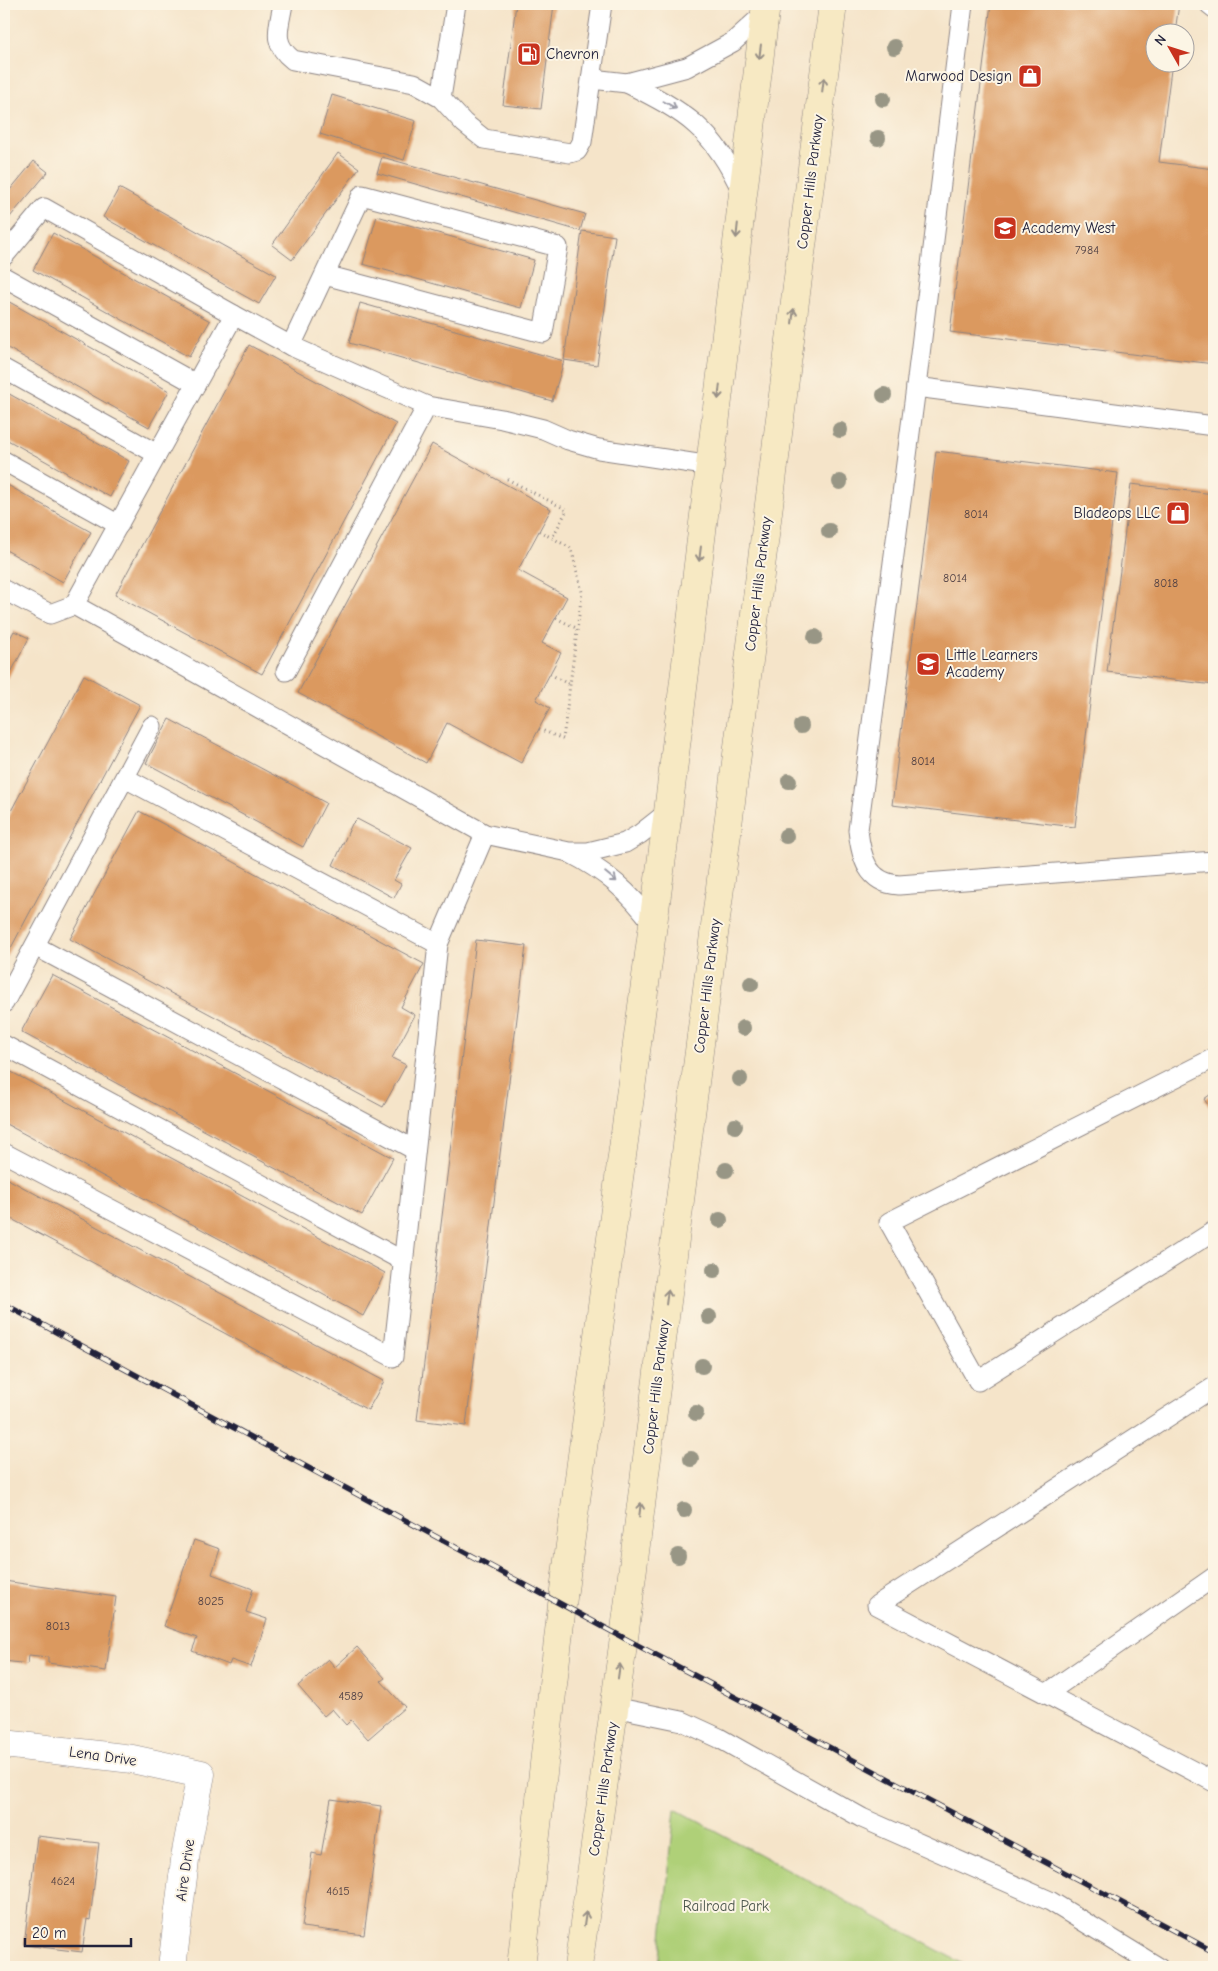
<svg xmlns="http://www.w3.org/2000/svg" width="1218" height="1971" font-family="'Comic Neue',sans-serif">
<rect width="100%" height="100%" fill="#fcf5e5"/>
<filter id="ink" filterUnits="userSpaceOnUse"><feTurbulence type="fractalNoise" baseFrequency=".02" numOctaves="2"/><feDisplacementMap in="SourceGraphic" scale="10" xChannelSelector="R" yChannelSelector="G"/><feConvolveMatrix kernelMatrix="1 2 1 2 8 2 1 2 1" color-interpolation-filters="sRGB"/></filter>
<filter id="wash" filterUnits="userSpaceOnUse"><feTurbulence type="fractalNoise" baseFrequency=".0096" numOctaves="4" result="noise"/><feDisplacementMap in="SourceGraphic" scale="20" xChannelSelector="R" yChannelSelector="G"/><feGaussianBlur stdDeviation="1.12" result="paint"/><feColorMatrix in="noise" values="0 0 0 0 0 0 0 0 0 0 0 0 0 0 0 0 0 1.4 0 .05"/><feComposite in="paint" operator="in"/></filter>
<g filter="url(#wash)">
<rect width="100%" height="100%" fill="#f5e4c9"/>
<path fill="#afd078" stroke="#68795a" d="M675 1809 969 1967H659Z"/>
<g id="blocks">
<g fill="#db995e">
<path d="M516 4H554L541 109 503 105Z"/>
<path d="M991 4H1179L1175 32H1156V62H1172L1159 162 1214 169V364L950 332Z"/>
<path d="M332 95 416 121 404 160 320 134Z"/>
<path d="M338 153 359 168 292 260 272 245Z"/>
<path d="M382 157 585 214 580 231 377 173Z"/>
<path d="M34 161 48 172 4 224V197Z"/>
<path d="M119 188 276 275 259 304 103 217Z"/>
<path d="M377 216 534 260 521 308 363 264Z"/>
<path d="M582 231 615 236 597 365 564 360Z"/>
<path d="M53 233 210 321 189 357 33 270Z"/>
<path d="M4 299 169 391 149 427 4 346Z"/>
<path d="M360 303 564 361 552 401 349 343Z"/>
<path d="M249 345 396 424 262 674 115 595Z"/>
<path d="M4 391 129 461 110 497 4 438Z"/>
<path d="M432 444 551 509 518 570 567 597 542 643 561 653 536 700 550 708 521 763 447 723 426 763 298 693Z"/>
<path d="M936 451 1118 473 1075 827 892 805Z"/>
<path d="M4 483 91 532 63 582 4 549Z"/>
<path d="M1131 484 1214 494V685L1107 672Z"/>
<path d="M14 631 29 638 4 686V650Z"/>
<path d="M84 675 140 705 4 961V824Z"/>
<path d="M169 719 326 803 303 847 146 763Z"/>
<path d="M139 811 424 964 401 1007 415 1015 392 1058 406 1065 383 1107 70 939Z"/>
<path d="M357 819 412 848 394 880 401 884 394 898 333 865 352 824Z"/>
<path d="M476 940 526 946 466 1426 417 1420Z"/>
<path d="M52 975 393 1158 362 1215 21 1032Z"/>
<path d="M4 1068 385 1273 363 1316 4 1123Z"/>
<path d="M1214 1092V1114L1204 1099Z"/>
<path d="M4 1177 384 1381 368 1410 4 1215Z"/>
<path d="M194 1540 220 1549 212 1574 253 1589 246 1612 267 1619 251 1667 231 1660 229 1665 192 1651 197 1638 164 1626Z"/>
<path d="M4 1581 116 1597 106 1671 48 1663V1657L29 1655 28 1664 4 1661Z"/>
<path d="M357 1647 385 1678 381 1681 405 1707 368 1739 351 1720 346 1725 332 1709 324 1716 298 1686 328 1659 335 1667Z"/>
<path d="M331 1799 381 1806 364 1935 302 1927 312 1853 321 1855Z"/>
<path d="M37 1836 99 1843 90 1920 87 1919 82 1952 24 1945Z"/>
</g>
</g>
</g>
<g filter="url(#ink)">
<use href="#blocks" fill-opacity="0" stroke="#8c8382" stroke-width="1"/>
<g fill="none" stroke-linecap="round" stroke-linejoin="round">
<g stroke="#8c8382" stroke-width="21">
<g id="lane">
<path d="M283 4C279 28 271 43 293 60L414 83 441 98 464 123 484 139 570 153 577 151 582 142 602 4"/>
<path d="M963 4 916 387 858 830C861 857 867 883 899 885L1214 861"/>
<path d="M1209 4 1214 8"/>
<path d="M592 79 627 83 687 67 733 42 765 13"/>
<path d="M627 83C685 112 714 129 742 192"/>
<path d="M441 98 456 4"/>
<path d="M4 256 44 208 234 315"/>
<path d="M4 277 196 384"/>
<path d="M291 346 362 195 558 247 543 333 325 275"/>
<path d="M4 369 157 454"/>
<path d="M916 387 1214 426"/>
<path d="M4 461 119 525"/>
<path d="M4 590 50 614 74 605"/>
<path d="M286 671 427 406"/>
<path d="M125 778 438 944"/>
<path d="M668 812 640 834 625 843 588 852H569L485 834 74 605 234 315 291 346 427 406 502 419 543 429 568 440 599 449 711 466"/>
<path d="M570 853C605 871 630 892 653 924"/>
<path d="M35 946 415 1150"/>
<path d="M4 1003 152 726"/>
<path d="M4 1045 403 1261"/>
<path d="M1214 1058 889 1222 978 1381 1214 1231"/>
<path d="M4 1153 393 1357 438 944 485 834"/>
<path d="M1214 1387 877 1605 1214 1782"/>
<path d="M1046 1694 1214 1577"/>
<path d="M614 1707 682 1721 719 1738 862 1818 1050 1901 1158 1967"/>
</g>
</g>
<g stroke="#8c8382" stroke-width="29">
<path id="street" d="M4 1744 132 1759 201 1774 186 1852 172 1967"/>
</g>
<g stroke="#8c8382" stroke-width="29">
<g id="secondary">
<path d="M521 1967 562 1605 668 812 766 4"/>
<path d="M578 1967 624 1638 833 4"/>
</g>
</g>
<g stroke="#8c8382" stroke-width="3" stroke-dasharray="1 4" stroke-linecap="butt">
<path d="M507 479 567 510 552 538"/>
<path d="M556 618 578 629"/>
<path d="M550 674 570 685"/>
<path d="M539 729 563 739 582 592 571 548 539 531"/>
</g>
<use href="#lane" stroke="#fff" stroke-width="19"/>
<use href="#street" stroke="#fff" stroke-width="28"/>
<use href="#secondary" stroke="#f7e9c3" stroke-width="28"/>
<g stroke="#22223b" stroke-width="5.5">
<path id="rail" d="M4 1304 624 1638 1214 1952"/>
</g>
<use href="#rail" stroke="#fcf5e5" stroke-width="4" stroke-dasharray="11" stroke-linecap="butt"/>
</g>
<g fill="#989685">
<circle cx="894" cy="47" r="8"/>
<circle cx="883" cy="99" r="8"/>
<circle cx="878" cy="138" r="8"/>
<circle cx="884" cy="395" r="8"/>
<circle cx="840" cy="430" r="8"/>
<circle cx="840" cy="482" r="8"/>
<circle cx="829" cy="531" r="8"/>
<circle cx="815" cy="637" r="8"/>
<circle cx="801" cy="726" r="8"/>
<circle cx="789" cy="781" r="8"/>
<circle cx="786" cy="836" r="8"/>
<circle cx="751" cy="984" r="8"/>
<circle cx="743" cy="1028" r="8"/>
<circle cx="740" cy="1079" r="8"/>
<circle cx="735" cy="1126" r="8"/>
<circle cx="726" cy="1170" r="8"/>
<circle cx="720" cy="1220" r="8"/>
<circle cx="714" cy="1270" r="8"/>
<circle cx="709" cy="1317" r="8"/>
<circle cx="702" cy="1366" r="8"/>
<circle cx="696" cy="1413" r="8"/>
<circle cx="691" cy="1459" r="8"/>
<circle cx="684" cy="1510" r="8"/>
<circle cx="678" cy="1556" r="8"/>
</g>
<defs><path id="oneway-shaft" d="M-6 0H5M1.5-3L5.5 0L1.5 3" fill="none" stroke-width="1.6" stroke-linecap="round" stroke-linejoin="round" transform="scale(1.25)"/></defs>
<g stroke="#978f86">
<use href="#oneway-shaft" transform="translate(760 52) rotate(97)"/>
<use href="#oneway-shaft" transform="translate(823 85) rotate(-83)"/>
<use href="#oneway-shaft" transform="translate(737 231) rotate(96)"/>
<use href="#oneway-shaft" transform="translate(793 316) rotate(-83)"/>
<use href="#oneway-shaft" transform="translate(719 392) rotate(96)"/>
<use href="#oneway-shaft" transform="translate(700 554) rotate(97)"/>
<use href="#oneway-shaft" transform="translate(667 1297) rotate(-83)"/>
<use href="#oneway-shaft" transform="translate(640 1510) rotate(-83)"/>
<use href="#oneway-shaft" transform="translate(619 1671) rotate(-82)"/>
<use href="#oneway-shaft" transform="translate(585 1919) rotate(-82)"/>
</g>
<g stroke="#9c9ca7">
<use href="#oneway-shaft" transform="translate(670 105) rotate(30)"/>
<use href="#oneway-shaft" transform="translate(611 877) rotate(39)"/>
</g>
</g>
<defs>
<g id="fuel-square" transform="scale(1.25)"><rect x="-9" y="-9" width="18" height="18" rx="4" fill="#c8321e" stroke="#fcf5e5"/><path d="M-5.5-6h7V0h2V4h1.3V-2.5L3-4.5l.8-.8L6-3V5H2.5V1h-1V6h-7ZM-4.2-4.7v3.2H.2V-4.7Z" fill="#fff"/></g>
<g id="shop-square" transform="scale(1.25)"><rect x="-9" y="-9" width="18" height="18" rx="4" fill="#c8321e" stroke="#fcf5e5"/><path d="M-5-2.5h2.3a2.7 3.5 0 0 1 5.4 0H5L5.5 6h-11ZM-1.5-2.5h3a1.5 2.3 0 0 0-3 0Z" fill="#fff"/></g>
<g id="school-square" transform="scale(1.25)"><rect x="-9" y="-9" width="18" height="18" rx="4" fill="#c8321e" stroke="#fcf5e5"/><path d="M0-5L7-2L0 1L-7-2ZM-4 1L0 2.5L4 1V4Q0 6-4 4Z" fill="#fff"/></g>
</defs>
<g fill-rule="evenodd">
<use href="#fuel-square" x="529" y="54"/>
<use href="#shop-square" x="1030" y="76"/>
<use href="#school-square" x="1005" y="228"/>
<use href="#shop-square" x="1178" y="513"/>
<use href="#school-square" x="928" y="664"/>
</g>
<g text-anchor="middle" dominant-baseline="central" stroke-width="4" stroke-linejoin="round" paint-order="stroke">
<g font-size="12" fill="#504044">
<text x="1087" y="250">7984</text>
<text x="976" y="514">8014</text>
<text x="955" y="578">8014</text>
<text x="1166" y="583">8018</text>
<text x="923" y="761">8014</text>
<text x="211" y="1601">8025</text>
<text x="58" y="1626">8013</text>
<text x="351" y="1696">4589</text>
<text x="63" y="1881">4624</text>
<text x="338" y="1891">4615</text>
</g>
<g font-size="15" fill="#22223b" stroke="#fcf5e5" text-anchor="start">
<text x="546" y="54">Chevron</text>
<text x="1012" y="76" text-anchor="end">Marwood Design</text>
<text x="1022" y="228">Academy West</text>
<text x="1160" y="513" text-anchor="end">Bladeops LLC</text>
<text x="946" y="655">Little Learners<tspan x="946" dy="17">Academy</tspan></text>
</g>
<g font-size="15" fill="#22223b" stroke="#fcf5e5">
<text transform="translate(810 182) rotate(-83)">Copper Hills Parkway</text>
<text transform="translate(758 584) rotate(-83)">Copper Hills Parkway</text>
<text transform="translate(707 986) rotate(-83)">Copper Hills Parkway</text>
<text transform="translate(656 1387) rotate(-83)">Copper Hills Parkway</text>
<text transform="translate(103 1756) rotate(8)">Lena Drive</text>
<text transform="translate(603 1789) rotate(-82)">Copper Hills Parkway</text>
<text transform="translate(185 1870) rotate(-82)">Aire Drive</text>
</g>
<g font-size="15" fill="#4c564d" stroke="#fcf5e5">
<text x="726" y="1906">Railroad Park</text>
</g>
</g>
<rect width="1218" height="1971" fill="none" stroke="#fcf5e5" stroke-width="20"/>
<g transform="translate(1170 48) rotate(309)"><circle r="24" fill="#fcf5e5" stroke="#a5a1a1"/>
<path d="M0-4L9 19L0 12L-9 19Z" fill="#c8321e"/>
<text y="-8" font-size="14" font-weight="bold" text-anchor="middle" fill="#22223b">N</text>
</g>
<path d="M25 1938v8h106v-8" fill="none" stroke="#22223b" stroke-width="2.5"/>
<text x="32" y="1938" font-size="15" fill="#22223b" stroke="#fcf5e5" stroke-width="4" paint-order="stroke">20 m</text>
</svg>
